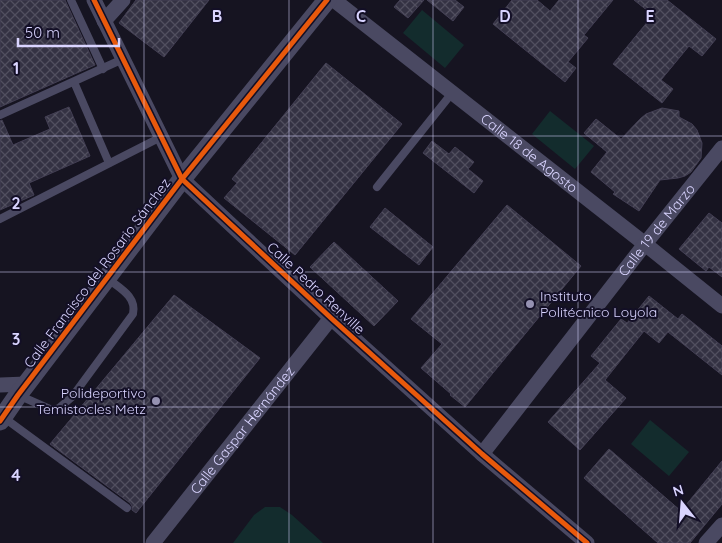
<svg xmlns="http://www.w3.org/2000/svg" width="722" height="543" font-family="Quicksand,sans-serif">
<defs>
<pattern id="building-cross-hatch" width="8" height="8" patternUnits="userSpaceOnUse" patternTransform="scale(1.25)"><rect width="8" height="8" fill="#343243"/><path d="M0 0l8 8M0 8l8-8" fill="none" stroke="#514f5f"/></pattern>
</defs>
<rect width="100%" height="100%" fill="#161421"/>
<g fill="#132c2d">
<path d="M422 10 464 45 445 68 403 33Z"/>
<path d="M550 111 594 146 575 169 532 134Z"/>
<path d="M650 420 689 452 669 476 631 444Z"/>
<path d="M265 507H280L292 515 323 543H233L254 515Z"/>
</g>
<g fill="url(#building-cross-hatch)" stroke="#433f54">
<path d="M0 0H65L95 65 0 107Z"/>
<path d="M136 0H209L164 57 119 23Z"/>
<path d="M400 0H424L408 18 394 7Z"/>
<path d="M427 0H455L464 7 453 21Z"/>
<path d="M512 0H537L550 11 559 0H613L584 35 588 38 568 62 576 68 565 82 493 24Z"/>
<path d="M634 0H667L716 39 702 56 689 46 661 80 673 89 662 103 613 64 653 15Z"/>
<path d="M326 63 402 124 295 255 224 198 237 183 232 179Z"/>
<path d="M69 107 90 156 29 183 34 195 0 210V121L2 120 13 145 50 129 45 117Z"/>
<path d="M662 108 679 111V117L692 124 697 130 702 143 701 158 691 172 685 176 678 178 660 180 639 211 613 194 615 192 591 172 607 152 584 133 596 119 621 139 640 119 646 114Z"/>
<path d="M432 141 449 154 455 147 474 162 468 169 483 181 474 193 423 153Z"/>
<path d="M507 205 581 266 465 407 450 395 451 394 421 368 442 344 411 319Z"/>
<path d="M385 208 433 247 419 265 370 227Z"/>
<path d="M709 213 722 223V277L709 267 706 271 679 249Z"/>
<path d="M334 242 398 301 374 326 310 267Z"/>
<path d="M174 295 260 358 136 513 132 510V506L130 503 50 444Z"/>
<path d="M649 296 678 319 682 314 722 346V375L668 332 659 343 644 331 605 380 626 398 580 450 548 422 600 363 591 356 621 319 627 323Z"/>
<path d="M609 449 681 511 722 461V504L690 543H658L584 478Z"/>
</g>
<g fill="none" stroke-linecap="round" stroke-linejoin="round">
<g stroke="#4a4962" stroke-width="8">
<path d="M71 0 103 69"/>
<path d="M74 82 109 163"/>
<path d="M0 115 123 59"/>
<path d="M377 187 452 93"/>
<path d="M0 219 161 137"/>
<path d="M18 395 52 410 59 408 72 397 133 314C137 296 119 288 107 278"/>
<path d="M3 417 127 508"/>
</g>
<g stroke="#4a4962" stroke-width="15">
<path d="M94 0 182 179 331 318 482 454 587 543"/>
<path id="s1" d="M334 0 645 244 722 306"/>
<path d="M104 21 123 0"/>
<path d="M0 385 26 384"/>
<path id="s2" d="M482 454 645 244 722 148"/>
<path id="s3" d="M153 543 331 318"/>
<path d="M706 543 722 525"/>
</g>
<path stroke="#4a4962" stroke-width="19" d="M0 421 18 395 182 179 327 0"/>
<g stroke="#130f26" stroke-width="8">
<g id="cycleway">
<path d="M94 0 182 179 331 318 482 454 587 543"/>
<path d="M0 421 18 395 182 179 327 0"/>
</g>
</g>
<use href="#cycleway" stroke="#e8590c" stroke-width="5"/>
</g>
<path fill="none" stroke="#d9d4ff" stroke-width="1" stroke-opacity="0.55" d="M144 0V543M289 0V543M433 0V543M578 0V543M0 136H722M0 272H722M0 407H722"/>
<g fill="#9591b1" stroke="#130f26" stroke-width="2">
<circle cx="530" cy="304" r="5"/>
<circle cx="156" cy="401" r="5"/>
</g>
<g text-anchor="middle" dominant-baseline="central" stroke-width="4" stroke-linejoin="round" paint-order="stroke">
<g font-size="14" fill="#d9d4ff" stroke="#130f26">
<text stroke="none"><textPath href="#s1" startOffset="248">Calle 18 de Agosto</textPath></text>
<text stroke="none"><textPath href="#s2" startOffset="284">Calle 19 de Marzo</textPath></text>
<text transform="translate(97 273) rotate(-53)">Calle Francisco del Rosario Sánchez</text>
<text transform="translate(316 288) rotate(43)">Calle Pedro Renville</text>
<text stroke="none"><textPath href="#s3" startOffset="144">Calle Gaspar Hernández</textPath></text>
</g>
<g font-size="14" fill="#d9d4ff" stroke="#130f26" text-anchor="start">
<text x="540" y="296">Instituto<tspan x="540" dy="16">Politécnico Loyola</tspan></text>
<text x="146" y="393" text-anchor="end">Polideportivo<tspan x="146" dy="16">Temistocles Metz</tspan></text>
</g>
</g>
<g font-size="16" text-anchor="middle" font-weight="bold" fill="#d9d4ff" stroke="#130f26" stroke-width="4" stroke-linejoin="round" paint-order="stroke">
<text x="217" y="22">B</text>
<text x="361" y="22">C</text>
<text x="505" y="22">D</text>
<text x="650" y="22">E</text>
<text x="16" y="74">1</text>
<text x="16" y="209">2</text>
<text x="16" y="345">3</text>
<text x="16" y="481">4</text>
</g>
<g transform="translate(682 503) rotate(343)" stroke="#130f26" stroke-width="4" paint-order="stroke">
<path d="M0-4L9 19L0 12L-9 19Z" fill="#d9d4ff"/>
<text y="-8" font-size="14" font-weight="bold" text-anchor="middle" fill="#d9d4ff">N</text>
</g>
<path d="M18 38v8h101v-8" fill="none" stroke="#d9d4ff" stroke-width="2.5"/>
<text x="25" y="38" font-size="15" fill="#d9d4ff" stroke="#130f26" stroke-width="4" paint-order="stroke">50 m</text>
</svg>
